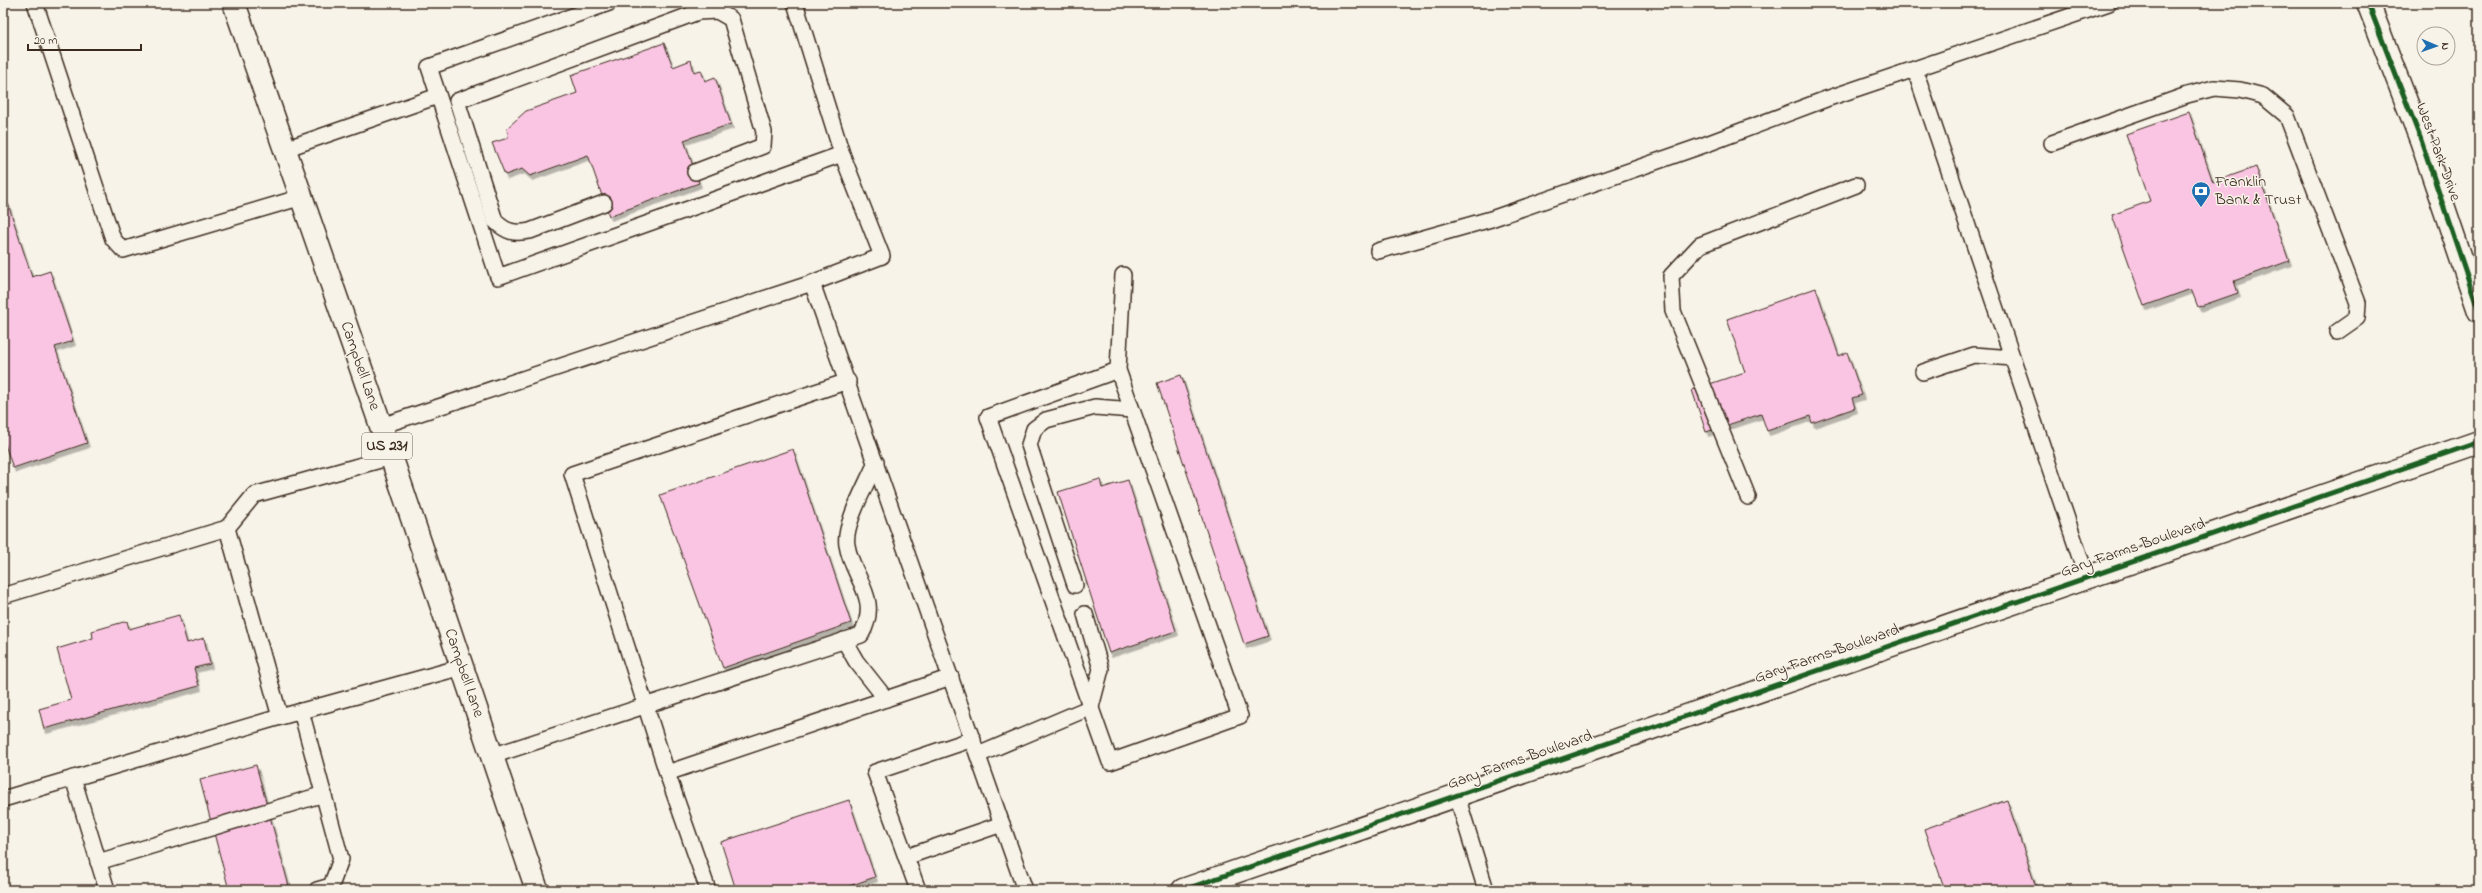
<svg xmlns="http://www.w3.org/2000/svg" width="2482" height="893" font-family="'Indie Flower',sans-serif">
<defs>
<filter id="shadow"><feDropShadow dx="2.5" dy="4.5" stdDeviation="0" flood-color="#0004"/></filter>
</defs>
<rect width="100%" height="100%" fill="#f7f3e8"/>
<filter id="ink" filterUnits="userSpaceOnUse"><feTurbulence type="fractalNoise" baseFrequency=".025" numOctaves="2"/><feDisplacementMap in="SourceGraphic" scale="8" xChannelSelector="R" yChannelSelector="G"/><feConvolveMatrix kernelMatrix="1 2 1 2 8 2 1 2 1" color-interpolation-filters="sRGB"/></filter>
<g filter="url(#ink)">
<g fill="#fac5e2" stroke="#3b2a1e" filter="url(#shadow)">
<path d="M664 43 673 67 691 60 694 72 701 70 705 81 715 77 731 124 684 140 699 183 609 216 588 155 530 176 522 169 505 175 492 143 508 138 507 128 526 111 577 93 571 75Z"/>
<path d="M2189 112 2213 182 2256 167 2289 261 2234 281 2238 293 2198 307 2191 289 2144 306 2112 215 2150 201 2126 134Z"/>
<path d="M7 201 32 277 50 271 73 341 55 347 87 443 13 468 3 439V202Z"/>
<path d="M1816 288 1839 356 1847 352 1862 395 1852 398 1855 408 1812 423 1810 416 1767 431 1761 414 1706 432 1692 390 1745 372 1727 319Z"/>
<path d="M1181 375 1268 636 1244 644 1157 383Z"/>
<path d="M793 449 851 623 723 668 660 495Z"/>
<path d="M1100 479 1102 488 1128 480 1176 631 1109 653 1058 492Z"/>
<path d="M179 615 187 643 204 638 210 664 194 668 199 686 44 729 39 709 71 700 57 649 93 638 92 631 127 621 129 629Z"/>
<path d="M256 765 290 890H229L200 780Z"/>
<path d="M849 800 875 877 838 890H736L721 842Z"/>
<path d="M2007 800 2037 890H1945L1924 829Z"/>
</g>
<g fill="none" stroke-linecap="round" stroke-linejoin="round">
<g stroke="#3b2a1e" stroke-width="18">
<g id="lane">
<path d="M35 3 113 239 123 250 302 197"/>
<path d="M609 3 429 67 498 277 842 154"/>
<path d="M1915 70 2087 578"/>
<path d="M2052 143 2187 95 2214 88 2240 90 2263 96 2287 116 2358 303 2357 318 2337 332"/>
<path d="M285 149 438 96"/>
<path d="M604 203 530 231C514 234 506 232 495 221L457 101 698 12 717 11 731 19 764 132 763 146 695 172"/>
<path d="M1378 251 1491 219 1704 145 1826 99 2109 3"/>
<path d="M812 283 1025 890"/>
<path d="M1118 370 988 417 1110 762 1240 716 1118 370 1123 275"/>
<path d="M1923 372 1974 355 2012 358"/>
<path d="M848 381 572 474 667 773 951 677"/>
<path d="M381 426 812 283 882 256 842 154 795 3"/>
<path d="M391 457 254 495 227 528 280 717 462 667"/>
<path d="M1748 497 1673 311 1671 276 1700 245 1856 185"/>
<path d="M1075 585 1029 445 1034 429 1046 420 1095 407 1132 410"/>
<path d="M3 596 227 528"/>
<path d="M844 640 856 661 886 699"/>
<path d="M301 711 341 859 331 886 317 890"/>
<path d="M978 755 1091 707 1101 669 1085 614"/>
<path d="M492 756 861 635C882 598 852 578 847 545 843 525 868 482 876 462"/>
<path d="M667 773 708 890"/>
<path d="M73 778 107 890"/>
<path d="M1457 796 1486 890"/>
<path d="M3 799 280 717"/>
<path d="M906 857 875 772 973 739"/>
<path d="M98 862 324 794"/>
<path d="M918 890 906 857 1002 824"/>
</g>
</g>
<g stroke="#3b2a1e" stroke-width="25">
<g id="street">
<path d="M2368 3 2421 140 2479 311"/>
<path d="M1183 890 2479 442"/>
</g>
</g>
<g stroke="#3b2a1e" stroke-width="25">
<path id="primary" d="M234 3 381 426 537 890"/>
</g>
<use href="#lane" stroke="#f7f3e8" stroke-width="15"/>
<use href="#street" stroke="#f7f3e8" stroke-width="22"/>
<use href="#primary" stroke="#f7f3e8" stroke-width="22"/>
<g stroke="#f7f3e8" stroke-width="8">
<g id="cycleway">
<path d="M2368 3 2421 140 2479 311"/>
<path d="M1183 890 2479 442"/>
</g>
</g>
<use href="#cycleway" stroke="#1b5e20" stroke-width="5"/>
</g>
</g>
<defs>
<g id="bank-pin" transform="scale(1)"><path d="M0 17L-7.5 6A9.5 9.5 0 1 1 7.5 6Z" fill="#1f6fb2" stroke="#f7f3e8"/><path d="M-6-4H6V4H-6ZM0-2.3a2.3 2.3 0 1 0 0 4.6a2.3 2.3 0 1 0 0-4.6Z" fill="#fff"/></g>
</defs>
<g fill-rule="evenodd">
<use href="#bank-pin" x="2201" y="191"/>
</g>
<g text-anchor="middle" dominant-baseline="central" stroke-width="3" stroke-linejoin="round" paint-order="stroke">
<rect fill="#f7f3e8" stroke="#73665b" stroke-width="1" x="362" y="433" width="50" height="26" rx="3"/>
<g font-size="15" font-weight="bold" fill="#3b2a1e">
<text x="387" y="446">US 231</text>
</g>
<g font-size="16" fill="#3b2a1e" stroke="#f7f3e8">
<text transform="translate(2438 152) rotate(70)">West Park Drive</text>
<text transform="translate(360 366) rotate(71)">Campbell Lane</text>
<text transform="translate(2133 548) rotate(-19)">Gary Farms Boulevard</text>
<text transform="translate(1827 654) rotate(-19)">Gary Farms Boulevard</text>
<text transform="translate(464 673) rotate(71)">Campbell Lane</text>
<text transform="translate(1520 760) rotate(-19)">Gary Farms Boulevard</text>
</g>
<g font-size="16" fill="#3b2a1e" stroke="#f7f3e8" text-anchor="start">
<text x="2215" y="182">Franklin<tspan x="2215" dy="18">Bank &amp; Trust</tspan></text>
</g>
</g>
<rect width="2482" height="893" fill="none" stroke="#f7f3e8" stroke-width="16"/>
<rect x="8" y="8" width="2466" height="877" fill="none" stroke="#3b2a1e" stroke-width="1.5" filter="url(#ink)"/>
<g transform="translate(2436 46) rotate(92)"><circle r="19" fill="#f7f3e8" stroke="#aca397"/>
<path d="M0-3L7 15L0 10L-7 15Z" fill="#1f6fb2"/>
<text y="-6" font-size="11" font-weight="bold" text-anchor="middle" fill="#3b2a1e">N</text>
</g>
<path d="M28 44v6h113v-6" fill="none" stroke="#3b2a1e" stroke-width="2"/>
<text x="34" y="44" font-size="12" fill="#3b2a1e" stroke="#f7f3e8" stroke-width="3" paint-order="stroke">20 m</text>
</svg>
